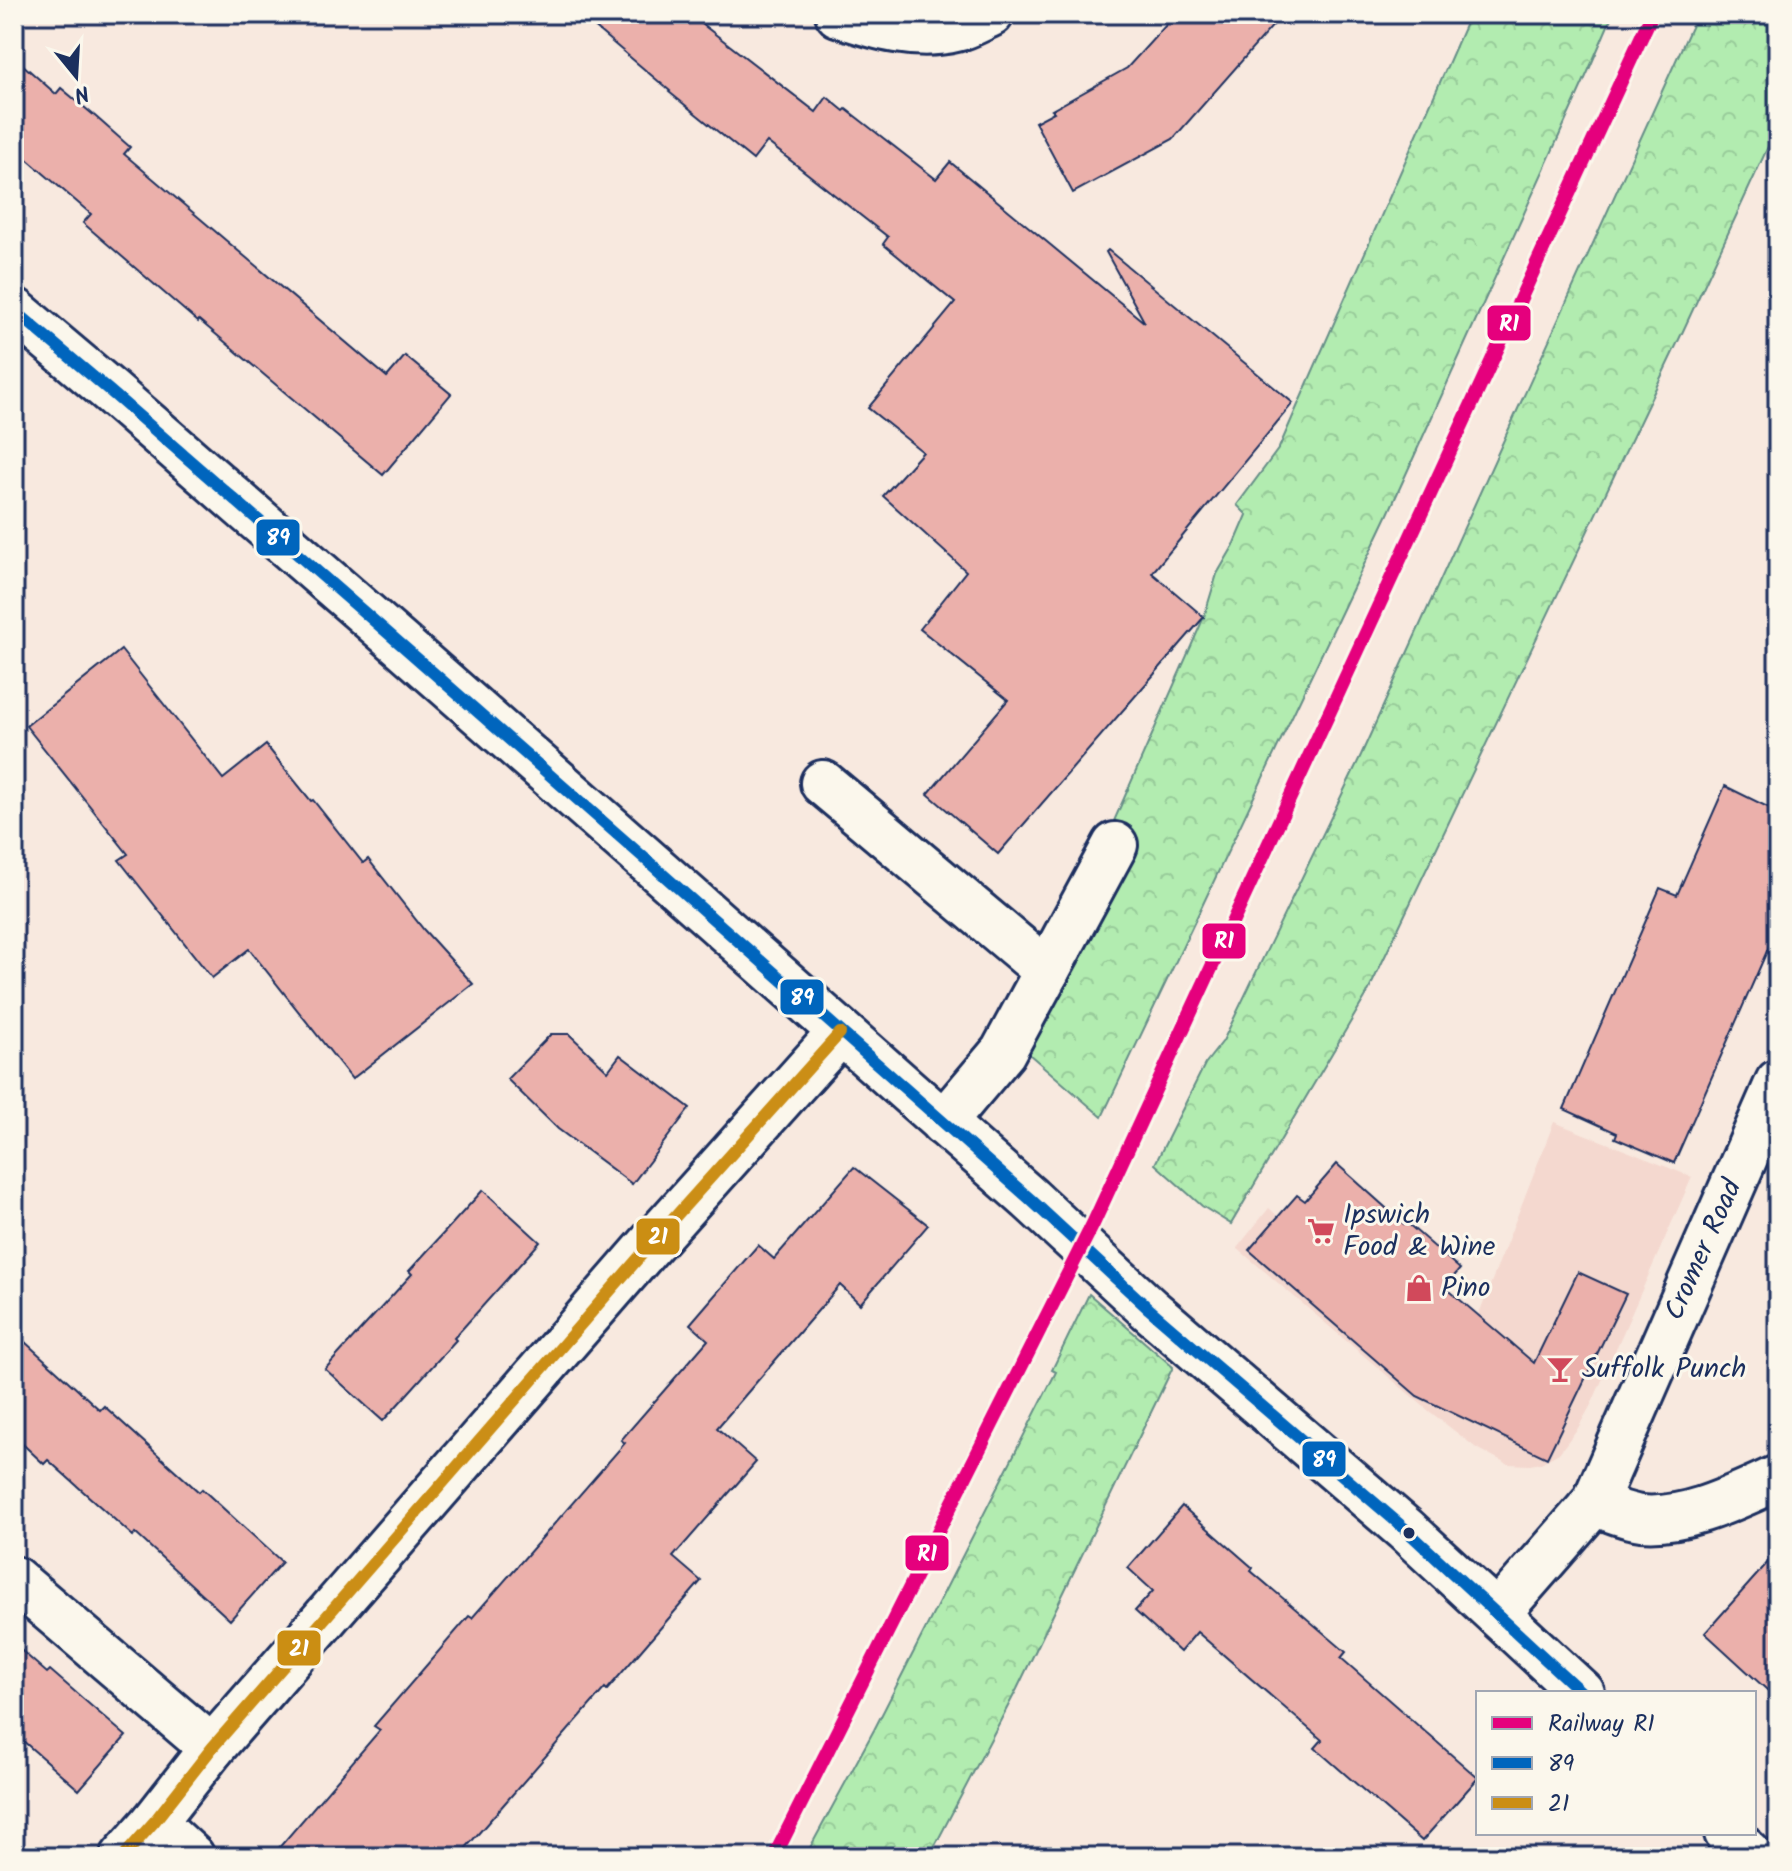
<svg xmlns="http://www.w3.org/2000/svg" width="1792" height="1871" font-family="Kalam,sans-serif">
<defs>
<pattern id="forest-crowns" width="20" height="18" patternUnits="userSpaceOnUse" patternTransform="scale(2)"><rect width="20" height="18" fill="#b2ecb0"/><path d="M2 6a3 3 0 1 1 6 0M12 15a3 3 0 1 1 6 0" fill="none" stroke="#98cb9a"/></pattern>
</defs>
<rect width="100%" height="100%" fill="#f8e9df"/>
<filter id="ink" filterUnits="userSpaceOnUse"><feTurbulence type="fractalNoise" baseFrequency=".0125" numOctaves="2"/><feDisplacementMap in="SourceGraphic" scale="16" xChannelSelector="R" yChannelSelector="G"/><feConvolveMatrix kernelMatrix="1 2 1 2 8 2 1 2 1" color-interpolation-filters="sRGB"/></filter>
<g filter="url(#ink)">
<path fill="#f4d8cf" d="M1554 1122 1692 1177 1592 1403 1578 1428 1559 1453 1541 1463 1530 1465 1508 1464 1475 1447 1429 1411 1237 1248 1269 1208 1453 1380Z"/>
<g fill="url(#forest-crowns)" stroke="#668e87" stroke-width="2">
<path d="M1470 14H1613L1587 74 1388 514 1102 1117 1022 1048 1020 1034 1204 617 1217 574 1235 543 1247 515 1237 505 1279 448Z"/>
<path d="M1697 14H1778V125L1683 331 1367 994 1231 1224 1202 1206 1155 1164 1205 1064 1223 1041 1361 755Z"/>
<path d="M1089 1294 1173 1367 1017 1689 929 1857H805L874 1730 1056 1372 1052 1370Z"/>
</g>
<g fill="#ebb0ab" stroke="#1b2f5e" stroke-width="2">
<path d="M579 14H689L816 112 827 97 844 111 846 109 936 179 950 162 1145 323 1106 252 1108 250 1293 403 1152 573 1204 617 998 854 928 794 1008 700 920 629 966 571 883 496 923 452 868 408 955 303 883 244 888 237 767 142 753 160 669 92 670 91Z"/>
<path d="M1176 14H1283L1173 139 1073 193 1035 122 1054 112 1052 110 1127 68Z"/>
<path d="M14 57 56 94 61 88 96 117 130 147 124 154 387 377 405 356 451 394 383 475 199 320 198 322 83 223 91 214 14 148Z"/>
<path d="M121 650 223 779 266 745 311 801 313 800 363 863 368 859 424 930 473 984 352 1079 249 949 212 978 119 860 128 854 26 726Z"/>
<path d="M1725 786 1778 812V926L1674 1163 1615 1138 1617 1133 1564 1109 1660 888 1677 895Z"/>
<path d="M551 1034H569L608 1071 620 1055 690 1108 632 1184 558 1129 507 1079Z"/>
<path d="M1337 1164 1404 1224 1406 1222 1460 1269 1445 1287 1534 1363 1578 1272 1626 1294 1547 1458 1417 1396 1249 1250 1297 1195 1305 1201Z"/>
<path d="M854 1167 928 1225 860 1304 840 1285 717 1428 756 1462 673 1557 701 1581 607 1690 605 1688 458 1857H271L380 1730 374 1726 469 1616 472 1618 625 1443 621 1440 708 1340 690 1324 758 1245 774 1259Z"/>
<path d="M483 1190 540 1242 454 1338 456 1340 383 1421 325 1369 412 1274 409 1271Z"/>
<path d="M14 1332 100 1410 104 1406 199 1492 202 1489 282 1562 230 1620 135 1533 133 1536 48 1460 44 1464 14 1436Z"/>
<path d="M1182 1506 1253 1568 1251 1571 1346 1652 1341 1658 1478 1778 1422 1841 1315 1748 1322 1740 1197 1632 1180 1652 1135 1611 1153 1591 1128 1568Z"/>
<path d="M1778 1551V1700L1705 1633Z"/>
<path d="M14 1644 47 1673 50 1670 126 1736 79 1790 14 1733Z"/>
</g>
<g fill="none" stroke-linecap="round" stroke-linejoin="round">
<g stroke="#1b2f5e" stroke-width="50">
<g id="minor">
<path d="M838 14C876 27 916 39 956 29 968 26 980 19 991 14"/>
<path d="M823 783 1047 971"/>
<path d="M943 1123 1003 1052 1115 845"/>
<path d="M1594 1503C1609 1509 1625 1516 1641 1518 1688 1522 1737 1496 1778 1478"/>
<path d="M14 1579 212 1748"/>
<path d="M1497 1614 1594 1503 1778 1082"/>
<path d="M154 1822 192 1857"/>
<path d="M123 1857 154 1822 212 1748 649 1246 840 1033"/>
</g>
</g>
<g stroke="#1b2f5e" stroke-width="50">
<g id="major">
<path d="M14 310 110 391 404 647 642 856 1030 1199 1149 1309 1405 1529 1582 1693"/>
<path d="M1727 1833 1752 1857"/>
</g>
</g>
<use href="#minor" stroke="#fbf7ec" stroke-width="44"/>
<use href="#major" stroke="#fbf7ec" stroke-width="44"/>
<g stroke="#fbf7ec" stroke-width="18">
<path id="bus-1" d="M14 310 110 391 404 647 642 856 1030 1199 1149 1309 1405 1529 1582 1693"/>
</g>
<g stroke="#fbf7ec" stroke-width="18">
<path id="bus-2" d="M123 1857 154 1822 212 1748 649 1246 840 1033"/>
</g>
<use href="#bus-1" stroke="#0065bd" stroke-width="12"/>
<use href="#bus-2" stroke="#cb8e13" stroke-width="12"/>
<g stroke="#fbf7ec" stroke-width="20">
<path id="rail-1" d="M774 1857 1093 1224 1652 14"/>
</g>
<use href="#rail-1" stroke="#e5007d" stroke-width="14"/>
</g>
</g>
<defs>
<g id="supermarket-bare" transform="scale(2.16)"><path d="M-6-5.5h2.5l.6 2H6L4.5 2H-2.5L-4.4-4H-6ZM-1.5 3.2a1.3 1.3 0 1 0 .1 0ZM3 3.2a1.3 1.3 0 1 0 .1 0Z" fill="#d1495b" stroke="#fbf7ec" stroke-width="2.5" paint-order="stroke"/></g>
<g id="shop-bare" transform="scale(2.16)"><path d="M-5-2.5h2.3a2.7 3.5 0 0 1 5.4 0H5L5.5 6h-11ZM-1.5-2.5h3a1.5 2.3 0 0 0-3 0Z" fill="#d1495b" stroke="#fbf7ec" stroke-width="2.5" paint-order="stroke"/></g>
<g id="bar-bare" transform="scale(2.16)"><path d="M-6-5H6L.8 .8V4.5H3.5V6h-7V4.5H-.8V.8Z" fill="#d1495b" stroke="#fbf7ec" stroke-width="2.5" paint-order="stroke"/></g>
</defs>
<g fill-rule="evenodd">
<use href="#supermarket-bare" x="1321" y="1231"/>
<use href="#shop-bare" x="1419" y="1288"/>
<use href="#bar-bare" x="1560" y="1369"/>
</g>
<circle fill="#1b2f5e" stroke="#fbf7ec" stroke-width="3" cx="1409" cy="1533" r="7"/>
<g text-anchor="middle" dominant-baseline="central" stroke-width="6" stroke-linejoin="round" paint-order="stroke">
<g font-size="28" fill="#1b2f5e" stroke="#fbf7ec" text-anchor="start">
<text x="1343" y="1215">Ipswich<tspan x="1343" dy="32">Food &amp; Wine</tspan></text>
<text x="1441" y="1288">Pino</text>
<text x="1582" y="1369">Suffolk Punch</text>
</g>
<g font-size="28" fill="#1b2f5e" stroke="#fbf7ec">
<text transform="translate(1704 1250) rotate(-66)">Cromer Road</text>
</g>
</g>
<g stroke="#fbf7ec" stroke-width="3">
<rect x="1486" y="304" width="46" height="38" rx="8" fill="#e5007d"/>
<rect x="255" y="518" width="46" height="39" rx="8" fill="#0065bd"/>
<rect x="1201" y="922" width="46" height="38" rx="8" fill="#e5007d"/>
<rect x="779" y="978" width="46" height="38" rx="8" fill="#0065bd"/>
<rect x="635" y="1217" width="46" height="39" rx="8" fill="#cb8e13"/>
<rect x="1301" y="1440" width="46" height="38" rx="8" fill="#0065bd"/>
<rect x="904" y="1534" width="46" height="38" rx="8" fill="#e5007d"/>
<rect x="276" y="1629" width="46" height="38" rx="8" fill="#cb8e13"/>
</g>
<g font-size="22" text-anchor="middle" font-weight="bold" fill="#fff">
<text x="1509" y="331">R1</text>
<text x="278" y="545">89</text>
<text x="1224" y="948">R1</text>
<text x="802" y="1005">89</text>
<text x="658" y="1244">21</text>
<text x="1324" y="1467">89</text>
<text x="927" y="1561">R1</text>
<text x="299" y="1656">21</text>
</g>
<rect width="1792" height="1871" fill="none" stroke="#fbf7ec" stroke-width="48"/>
<rect x="24" y="24" width="1744" height="1823" fill="none" stroke="#1b2f5e" stroke-width="3" filter="url(#ink)"/>
<rect x="1476" y="1691" width="280" height="144" fill="#fbf7ec" stroke="#a1a7b3" stroke-width="2"/>
<rect x="1492" y="1717" width="40" height="12" fill="#e5007d" stroke="#a1a7b3" stroke-width="2"/>
<text x="1548" y="1731" font-size="24" fill="#1b2f5e">Railway R1</text>
<rect x="1492" y="1757" width="40" height="12" fill="#0065bd" stroke="#a1a7b3" stroke-width="2"/>
<text x="1548" y="1771" font-size="24" fill="#1b2f5e">89</text>
<rect x="1492" y="1797" width="40" height="12" fill="#cb8e13" stroke="#a1a7b3" stroke-width="2"/>
<text x="1548" y="1811" font-size="24" fill="#1b2f5e">21</text>
<g transform="translate(76 76) rotate(162)" stroke="#fbf7ec" stroke-width="6" paint-order="stroke">
<path d="M0-6L14 30L0 20L-14 30Z" fill="#1b2f5e"/>
<text y="-12" font-size="22" font-weight="bold" text-anchor="middle" fill="#1b2f5e">N</text>
</g>
</svg>
